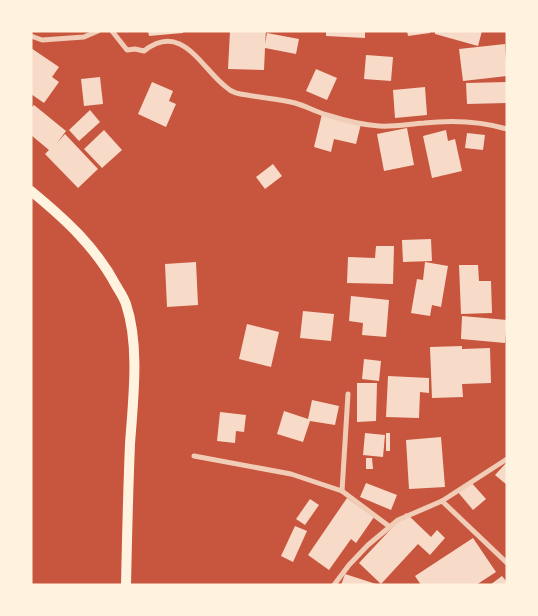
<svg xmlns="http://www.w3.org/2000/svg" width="538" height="616" font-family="Montserrat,sans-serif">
<rect width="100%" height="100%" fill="#c8553d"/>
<g fill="#f7dbc8">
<path d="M148 31H183V33L149 36Z"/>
<path d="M230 31H266L265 44 267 33 299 39 296 54 265 48 264 70 228 69Z"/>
<path d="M326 31H365V38L326 36Z"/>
<path d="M407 31H430V33L408 36Z"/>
<path d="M435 31H482L478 46 435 34Z"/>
<path d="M505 44 507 76 463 81 459 49Z"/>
<path d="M31 48 59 67 52 77 59 82 44 103 31 94Z"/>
<path d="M366 55 393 57 391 81 364 79Z"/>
<path d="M316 69 337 78 327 100 306 91Z"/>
<path d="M100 77 103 104 84 106 81 79Z"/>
<path d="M152 82 173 91 169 101 176 104 166 127 138 114Z"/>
<path d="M507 82V103L467 104 466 83Z"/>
<path d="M425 87 427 115 395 118 393 90Z"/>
<path d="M34 105 66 131 57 143 65 134 98 169 78 188 45 154 49 150 31 135V108Z"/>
<path d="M90 110 100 122 79 141 69 130Z"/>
<path d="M322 114 361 124 356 144 334 139 331 152 314 147Z"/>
<path d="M407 128 414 165 384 171 377 134Z"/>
<path d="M104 130 122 150 102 168 84 149Z"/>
<path d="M446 130 448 141 455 139 462 171 432 178 423 136Z"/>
<path d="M467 133 485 135 483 150 465 148Z"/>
<path d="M273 164 282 176 265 189 256 177Z"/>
<path d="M431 239 432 261 403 262 402 240Z"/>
<path d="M376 246H394L393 284 347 283 348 257 375 258Z"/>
<path d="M196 262 198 305 167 307 165 264Z"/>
<path d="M425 262 448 266 441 307 432 305 430 316 411 313 417 279 423 280Z"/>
<path d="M459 265H478L479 281H491L492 313 461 314Z"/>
<path d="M351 296 389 300 386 337 362 335 363 323 349 321Z"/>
<path d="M303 311 334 314 331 341 300 338Z"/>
<path d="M462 316 507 320 505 343 461 339Z"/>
<path d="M247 324 279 332 271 367 239 359Z"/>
<path d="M462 346V349L490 348 491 383 462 384 463 397 432 398 430 347Z"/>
<path d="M364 359 381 361 379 381 362 379Z"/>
<path d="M388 376 429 378V393L420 392 419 418 386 417Z"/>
<path d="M357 383H377L376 421 357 422Z"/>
<path d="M312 400 339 406 335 425 310 421 303 442 277 434 284 411 308 419Z"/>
<path d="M220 412 246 415 244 432 236 431 235 443 217 441Z"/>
<path d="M365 433 385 435 383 457 363 455Z"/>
<rect x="386" y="433" width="4" height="18"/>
<path d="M441 437 445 487 409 489 406 440Z"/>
<path d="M366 458H372L373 469H366Z"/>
<path d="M507 462V485L495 475Z"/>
<path d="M470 481 486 499 473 510 457 491Z"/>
<path d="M366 483 397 495 391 510 360 497Z"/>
<path d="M347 498 374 517 356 543 351 539 329 570 308 555Z"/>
<path d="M310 499 319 505 305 525 296 519Z"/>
<path d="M406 513 431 537 437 530 445 538 430 555 418 544 381 584 359 563Z"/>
<path d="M295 526 307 531 293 562 281 556Z"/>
<path d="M473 538 496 572 476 585H421L415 576Z"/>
<path d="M345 574 376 584 375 585H341Z"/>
<path d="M502 576 507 582V585H490Z"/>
</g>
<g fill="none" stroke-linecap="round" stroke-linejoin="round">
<g stroke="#f1ccb7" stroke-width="5">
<path d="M112 31 127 50 135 49 144 51C182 21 201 68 226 87 232 93 239 94 247 95 263 98 279 99 295 103 306 106 316 112 327 115 343 120 362 125 379 126 394 127 409 124 424 123 452 120 480 121 507 129"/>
<path d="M31 36 42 40 84 37 98 31"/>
<path d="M194 456 291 474 342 491 390 527"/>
<path d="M342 491 348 394"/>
<path d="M442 501 507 563"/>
<path d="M334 585 349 565 368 545 398 520 442 501 507 459"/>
</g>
<path stroke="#fff3e0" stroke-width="10" d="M31 191C65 219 96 247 117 287 120 292 124 298 126 304 140 346 133 400 130 444 128 491 127 538 126 585"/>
</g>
<rect width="538" height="616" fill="none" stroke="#fff3e0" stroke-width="65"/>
</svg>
